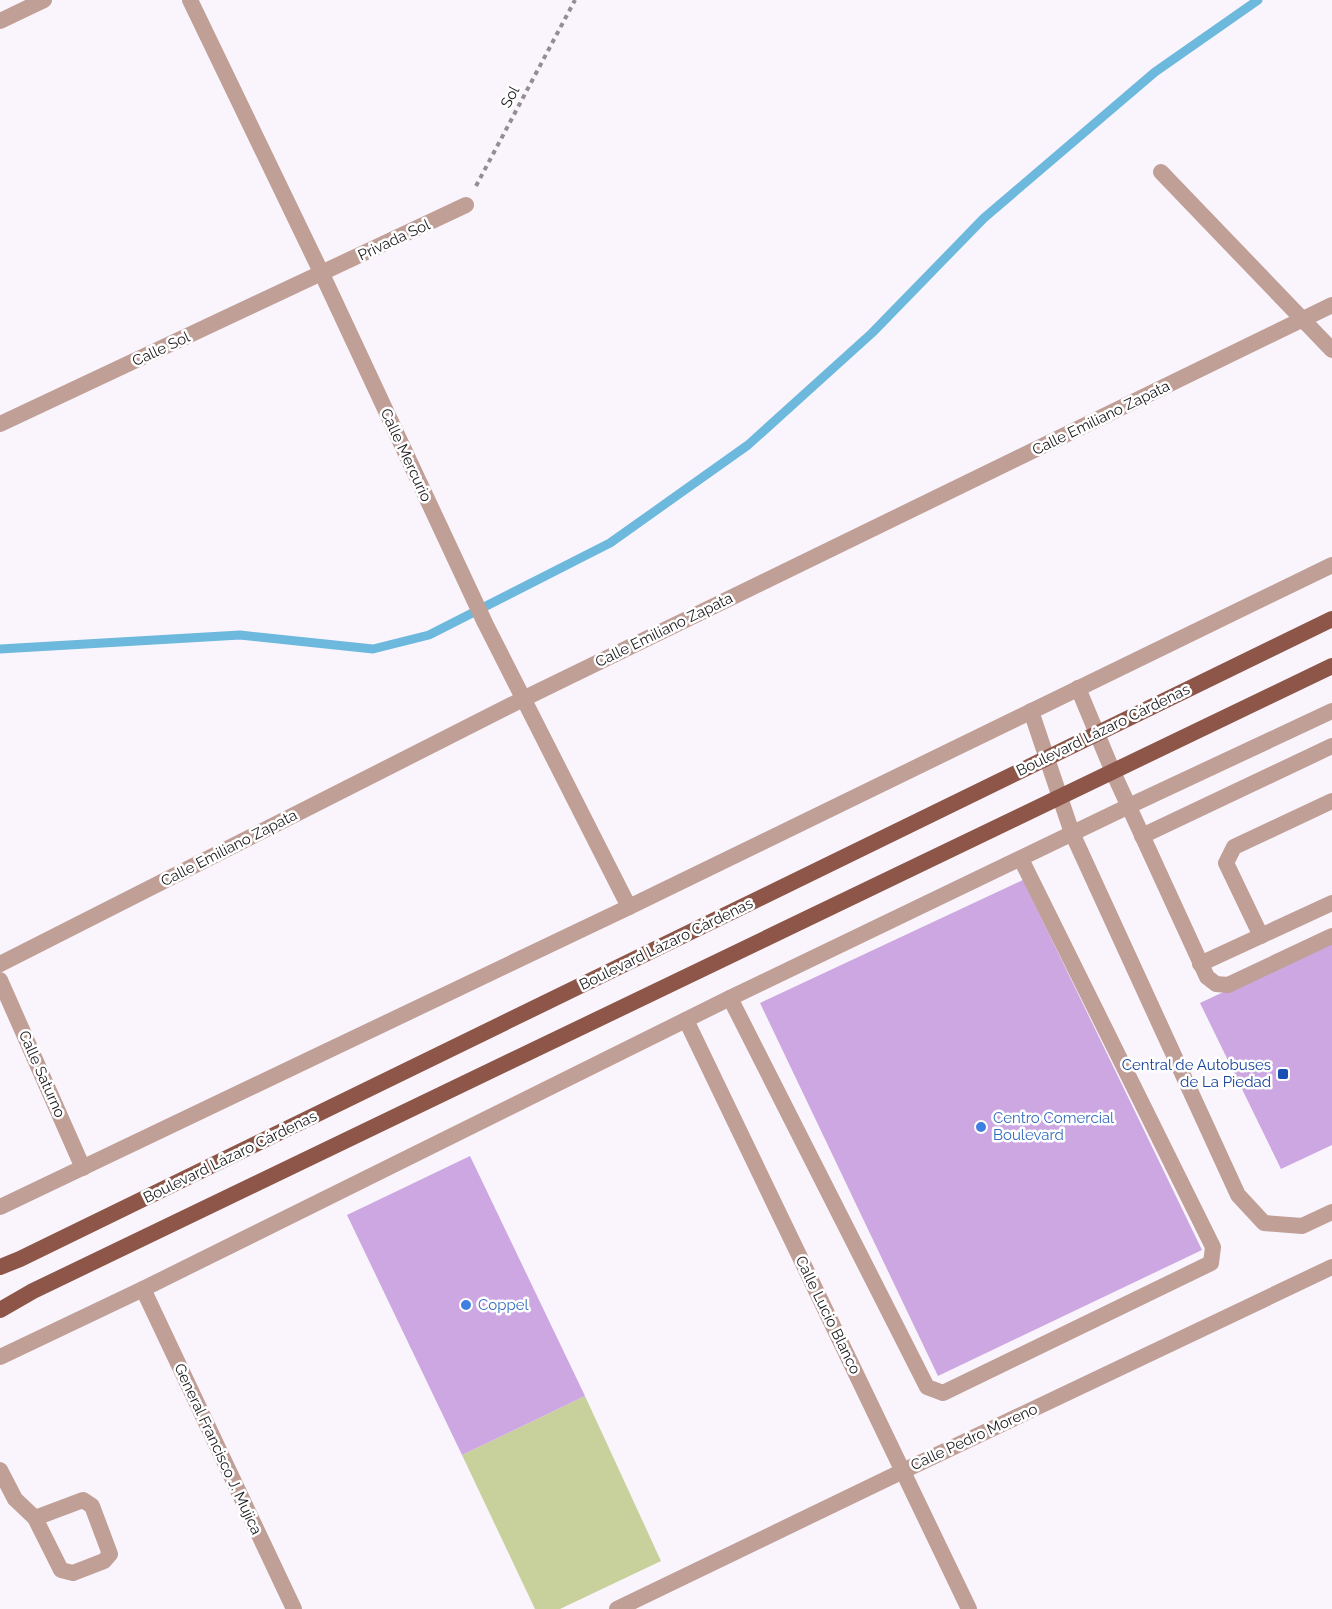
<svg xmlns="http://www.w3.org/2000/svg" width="1332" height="1609" font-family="Raleway,sans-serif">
<rect width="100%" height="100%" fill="#faf5fd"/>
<path fill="#c8d19c" d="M585 1396 661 1561 560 1609H535L462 1455Z"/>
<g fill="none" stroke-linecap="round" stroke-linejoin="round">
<path stroke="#6db8dd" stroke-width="9" d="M0 649 240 635 373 649 429 635 610 543 748 445 872 333 984 218 1155 72 1258 0"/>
</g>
<g fill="#cda7e2">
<path d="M1023 880 1202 1250 938 1376 760 1003Z"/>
<path d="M1332 941V1145L1281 1169 1200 1003Z"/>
<path d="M470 1156 585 1396 462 1455 347 1215Z"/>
</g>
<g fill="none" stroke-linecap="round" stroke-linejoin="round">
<path stroke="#928e94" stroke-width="4" stroke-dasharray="4.5 4.5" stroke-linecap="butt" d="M476 186 575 0"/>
<g stroke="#c09f97" stroke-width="16">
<path d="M1078 688 1113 772 1207 977 1216 984 1228 985 1332 936"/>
<path d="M1031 711 1072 833 1238 1195 1264 1223 1302 1226 1332 1212"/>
<path d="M1142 836 1332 746"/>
<path d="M1261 936 1226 863 1234 847 1332 801"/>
<path d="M1200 964 1332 903"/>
<path d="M730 998 927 1387 943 1393 1211 1263 1213 1247 1021 859"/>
<path d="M0 1470 15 1499 35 1518 61 1570 73 1573 104 1561 110 1554 92 1506 83 1500 35 1518"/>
</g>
<g stroke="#c09f97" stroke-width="16">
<path d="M190 0 322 274 485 623 629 907"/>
<path d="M0 21 44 0"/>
<path d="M1161 172 1332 350"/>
<path d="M0 424 466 205"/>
<path d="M0 964 523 699 1332 305"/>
<path d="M0 980 83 1168"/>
<path d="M686 1020 969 1609"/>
<path d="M143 1289 294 1609"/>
<path d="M617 1609 903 1471 1332 1267"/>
</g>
<g stroke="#c09f97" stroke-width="16">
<path d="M0 1207 629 907 1332 565"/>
<path d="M0 1357 143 1289 730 998 1129 806 1332 711"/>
</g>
<g stroke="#8e5648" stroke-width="16">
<path d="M0 1267 20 1259 1332 619"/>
<path d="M0 1310 33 1291 1332 666"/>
</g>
</g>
<rect fill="#1a4fb4" stroke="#fff" stroke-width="2" x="1277" y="1068" width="12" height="12" rx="3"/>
<g fill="#3f7fe0" stroke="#fff" stroke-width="2">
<circle cx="981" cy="1127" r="6"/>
<circle cx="466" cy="1305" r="6"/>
</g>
<g text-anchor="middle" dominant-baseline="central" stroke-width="5" stroke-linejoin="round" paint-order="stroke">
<g font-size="15" fill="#1b191c" stroke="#fff">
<text transform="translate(510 97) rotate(-62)">Sol</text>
<text transform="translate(394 240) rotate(-25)">Privada Sol</text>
<text transform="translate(161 349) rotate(-25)">Calle Sol</text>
<text transform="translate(1101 418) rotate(-26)">Calle Emiliano Zapata</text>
<text transform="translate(406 455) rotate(65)">Calle Mercurio</text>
<text transform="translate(664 630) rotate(-26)">Calle Emiliano Zapata</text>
<text transform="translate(1103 730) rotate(-26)">Boulevard Lázaro Cárdenas</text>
<text transform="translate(229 848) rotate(-27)">Calle Emiliano Zapata</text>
<text transform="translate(666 944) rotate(-26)">Boulevard Lázaro Cárdenas</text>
<text transform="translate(42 1074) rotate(66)">Calle Saturno</text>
<text transform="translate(230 1157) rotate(-26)">Boulevard Lázaro Cárdenas</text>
<text transform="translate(828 1315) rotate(64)">Calle Lucio Blanco</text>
<text transform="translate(974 1437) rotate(-25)">Calle Pedro Moreno</text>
<text transform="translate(218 1449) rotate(65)">General Francisco J. Mujica</text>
</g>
<g font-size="15" fill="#164399" stroke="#fff" text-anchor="end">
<text x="1271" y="1065">Central de Autobuses<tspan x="1271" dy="17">de La Piedad</tspan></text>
</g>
<g font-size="15" fill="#366cbe" stroke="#fff" text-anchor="start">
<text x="993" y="1118">Centro Comercial<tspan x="993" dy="17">Boulevard</tspan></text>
<text x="478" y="1305">Coppel</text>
</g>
</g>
</svg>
